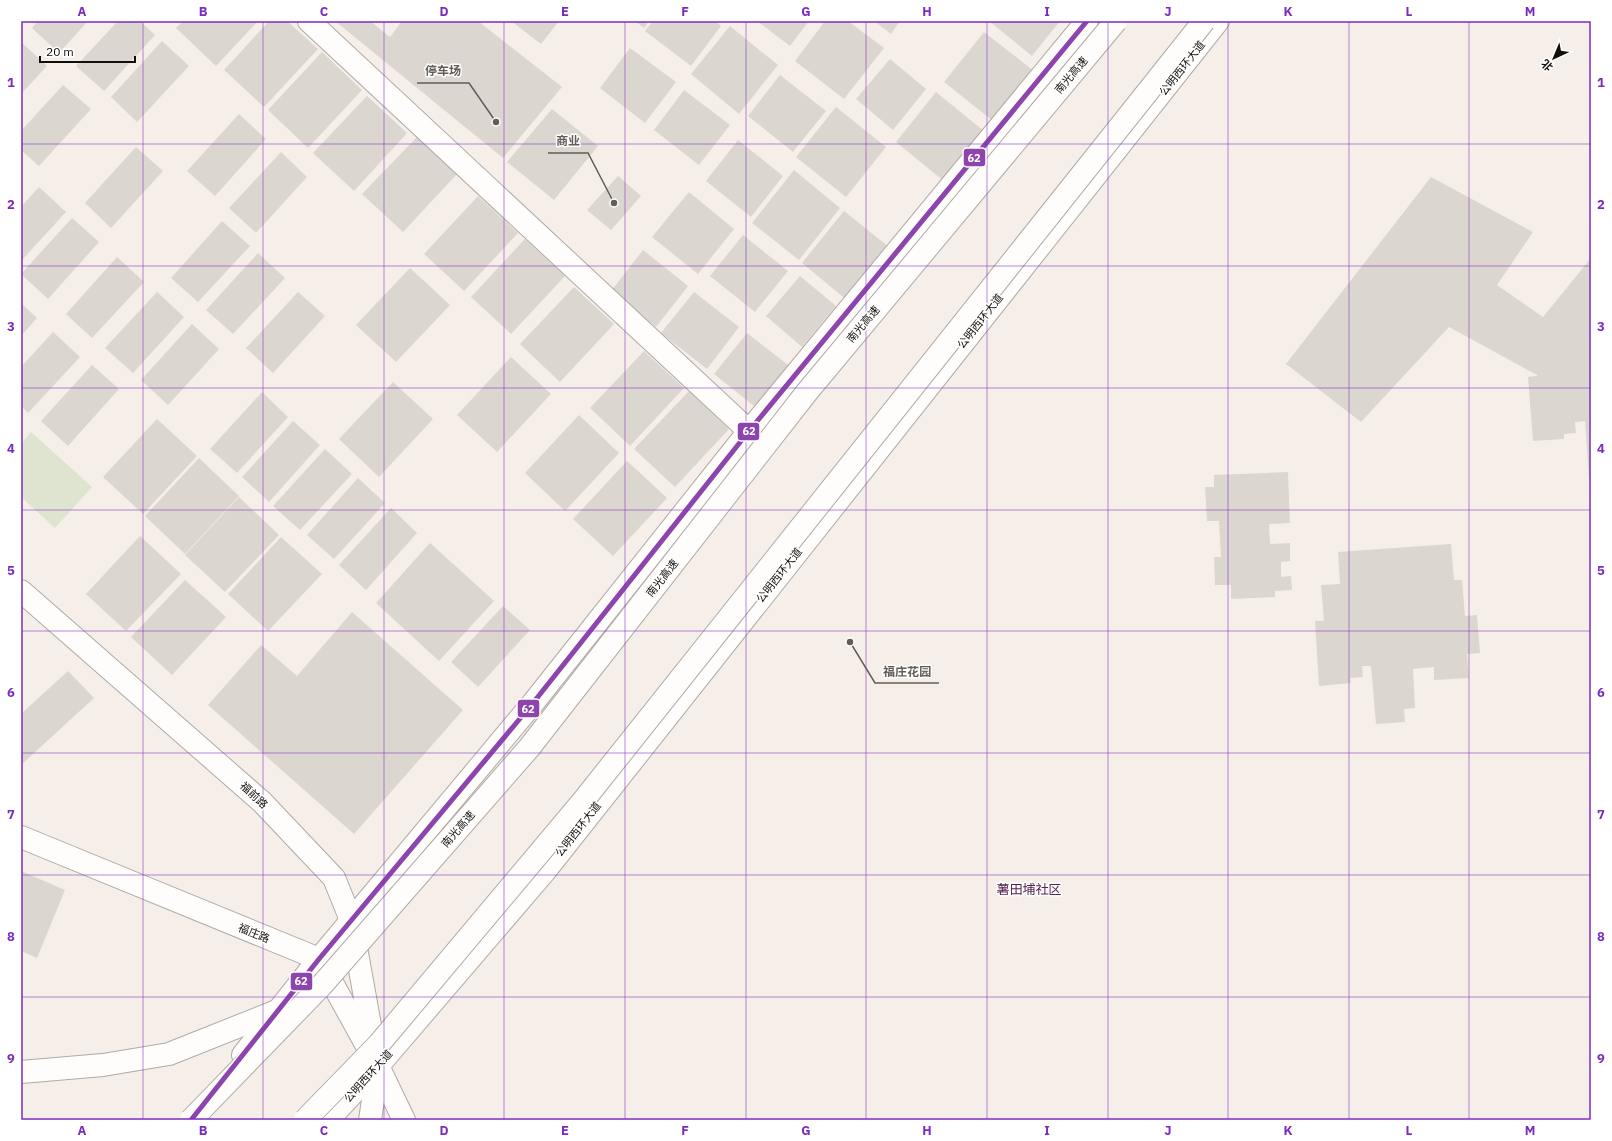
<svg xmlns="http://www.w3.org/2000/svg" width="1612" height="1141" font-family="'IBM Plex Sans','Noto Sans SC',sans-serif">
<rect width="100%" height="100%" fill="#f6efe9"/>
<path fill="#dee4d0" d="M31 432 92 487 55 528 21 497V444Z"/>
<g fill="#dcd6d1">
<path d="M38 21H88L59 53 32 28Z"/>
<path d="M118 21H140L155 35 104 91 76 66Z"/>
<path d="M183 21H258L216 66 176 28Z"/>
<path d="M269 21H287L318 49 264 107 224 70Z"/>
<path d="M335 21H370L390 37 402 21H478L562 87 503 158Z"/>
<path d="M511 21H559L541 44Z"/>
<path d="M635 21H649L644 28Z"/>
<path d="M653 21H715L721 26 691 66 645 31Z"/>
<path d="M757 21H809L790 46Z"/>
<path d="M825 21H848L884 48 844 99 795 61Z"/>
<path d="M874 21H900L891 34Z"/>
<path d="M989 21H1060L1032 56Z"/>
<path d="M730 26 778 65 739 114 691 74Z"/>
<path d="M984 32 1034 71 993 121 944 82Z"/>
<path d="M162 41 189 66 137 122 111 97Z"/>
<path d="M21 42 47 66 21 94Z"/>
<path d="M630 48 676 82 645 123 600 88Z"/>
<path d="M322 52 362 90 308 148 268 110Z"/>
<path d="M890 59 926 89 893 130 856 99Z"/>
<path d="M780 75 826 111 793 152 748 116Z"/>
<path d="M63 85 91 109 39 166 21 150V131Z"/>
<path d="M684 90 730 125 699 165 654 130Z"/>
<path d="M936 92 985 132 945 182 896 142Z"/>
<path d="M367 96 407 133 354 191 313 153Z"/>
<path d="M836 107 886 147 846 197 796 157Z"/>
<path d="M552 109 598 146 554 200 507 162Z"/>
<path d="M239 114 266 139 215 196 187 171Z"/>
<path d="M417 137 457 174 403 232 362 194Z"/>
<path d="M738 140 783 176 751 217 706 181Z"/>
<path d="M136 147 163 171 111 228 85 203Z"/>
<path d="M281 152 307 177 256 233 229 208Z"/>
<path d="M794 170 840 208 799 260 752 223Z"/>
<path d="M618 176 641 196 611 230 587 210Z"/>
<path d="M1431 177 1533 232 1497 285 1543 317 1591 258V480H1589L1585 421 1575 422 1576 433 1564 434V439L1533 441 1528 377 1537 376V375L1449 327 1361 422 1286 364Z"/>
<path d="M39 187 66 212 21 261V207Z"/>
<path d="M689 192 734 229 698 274 652 237Z"/>
<path d="M478 196 518 233 464 291 424 254Z"/>
<path d="M844 211 890 248 848 301 802 263Z"/>
<path d="M72 218 99 242 48 299 21 274Z"/>
<path d="M222 221 250 246 198 302 171 278Z"/>
<path d="M743 235 788 271 755 312 710 276Z"/>
<path d="M525 239 565 276 511 334 471 297Z"/>
<path d="M643 250 688 286 656 327 611 291Z"/>
<path d="M258 253 285 278 233 334 206 310Z"/>
<path d="M117 257 144 282 92 338 66 314Z"/>
<path d="M410 268 450 305 396 362 356 325Z"/>
<path d="M800 276 836 306 802 347 766 316Z"/>
<path d="M574 287 614 324 560 382 520 344Z"/>
<path d="M157 292 184 317 133 373 105 348Z"/>
<path d="M298 292 325 316 273 373 246 348Z"/>
<path d="M694 292 739 327 707 369 661 333Z"/>
<path d="M21 303 37 318 21 336Z"/>
<path d="M192 324 219 349 168 405 141 380Z"/>
<path d="M53 332 80 357 28 413 21 406V367Z"/>
<path d="M747 333 792 368 759 410 714 374Z"/>
<path d="M644 351 684 388 630 446 590 408Z"/>
<path d="M511 357 551 394 497 452 457 415Z"/>
<path d="M92 365 119 389 68 446 41 421Z"/>
<path d="M393 382 433 419 379 477 339 439Z"/>
<path d="M689 391 729 429 675 487 634 449Z"/>
<path d="M262 392 288 417 237 473 210 449Z"/>
<path d="M579 415 619 453 565 511 525 473Z"/>
<path d="M157 419 197 456 143 514 103 477Z"/>
<path d="M293 421 320 445 269 502 242 477Z"/>
<path d="M325 449 352 474 300 530 273 506Z"/>
<path d="M199 458 239 496 185 554 145 516Z"/>
<path d="M627 461 667 498 613 556 573 519Z"/>
<path d="M1288 472 1290 523 1269 524 1270 544 1290 543V561L1281 562V577L1291 576 1292 590 1275 591V597L1231 599V585H1215L1214 557H1221L1219 521H1207L1205 487H1214V475Z"/>
<path d="M358 478 385 503 334 559 307 535Z"/>
<path d="M239 497 279 535 225 592 185 555Z"/>
<path d="M391 508 417 533 366 590 339 565Z"/>
<path d="M140 536 181 574 126 631 86 594Z"/>
<path d="M281 537 322 574 268 631 228 594Z"/>
<path d="M430 543 494 601 439 661 376 603Z"/>
<path d="M1451 544 1454 580H1462L1465 616 1477 615 1480 653 1467 654 1469 678 1434 680V667L1413 669 1415 708 1404 709 1405 722 1376 724 1371 666H1362L1363 677 1350 678 1351 683 1319 686 1315 621H1324L1321 585 1340 584 1338 552Z"/>
<path d="M185 580 226 617 172 675 131 637Z"/>
<path d="M503 606 530 630 478 687 451 662Z"/>
<path d="M352 612 463 710 354 834 208 705 261 645 297 676Z"/>
<path d="M68 671 94 698 21 765V714Z"/>
<path d="M21 871 65 890 37 958 21 951Z"/>
</g>
<g fill="none" stroke-linecap="round" stroke-linejoin="round">
<g stroke="#afaaa5" stroke-width="24">
<g id="minor">
<path d="M309 21 749 431"/>
<path d="M21 591 262 802 334 878 351 920 377 1064"/>
<path d="M21 837 319 959 378 1066 404 1120"/>
</g>
</g>
<g stroke="#afaaa5" stroke-width="24">
<g id="major">
<path d="M243 1055 319 959 533 703 749 431 1087 21"/>
<path d="M328 1120 378 1066 545 871 1218 21"/>
</g>
</g>
<g stroke="#afaaa5" stroke-width="24">
<g id="highway">
<path d="M21 1072 103 1065 169 1054 277 1011"/>
<path d="M370 1120 378 1066"/>
</g>
</g>
<use href="#minor" stroke="#fefdfc" stroke-width="22"/>
<use href="#major" stroke="#fefdfc" stroke-width="22"/>
<use href="#highway" stroke="#fefdfc" stroke-width="22"/>
<g stroke="#afaaa5" stroke-width="24" stroke-linecap="butt">
<g id="highway-bridge">
<path d="M191 1120 321 986 529 748 807 392 1116 21"/>
<path d="M305 1120 379 1044 583 801 1204 21"/>
</g>
</g>
<use href="#highway-bridge" stroke="#fefdfc" stroke-width="22"/>
<g stroke="#fff" stroke-width="8">
<path id="bus-1" d="M191 1120 319 959 533 703 749 431 1087 21"/>
</g>
<use href="#bus-1" stroke="#8e44ad" stroke-width="5"/>
</g>
<path fill="none" stroke="#7b2cbf" stroke-width="1" stroke-opacity="0.55" d="M143 21V1120M263 21V1120M384 21V1120M504 21V1120M625 21V1120M746 21V1120M866 21V1120M987 21V1120M1108 21V1120M1228 21V1120M1349 21V1120M1469 21V1120M21 144H1591M21 266H1591M21 388H1591M21 510H1591M21 631H1591M21 753H1591M21 875H1591M21 997H1591"/>
<g text-anchor="middle" dominant-baseline="central" stroke-width="3" stroke-linejoin="round" paint-order="stroke">
<g font-size="11" fill="#120e0a" stroke="#fff">
<text transform="translate(1182 68) rotate(-52)">公明西环大道</text>
<text transform="translate(1071 75) rotate(-50)">南光高速</text>
<text transform="translate(980 321) rotate(-52)">公明西环大道</text>
<text transform="translate(863 324) rotate(-50)">南光高速</text>
<text transform="translate(779 575) rotate(-52)">公明西环大道</text>
<text transform="translate(662 578) rotate(-52)">南光高速</text>
<text transform="translate(254 795) rotate(43)">福前路</text>
<text transform="translate(458 829) rotate(-49)">南光高速</text>
<text transform="translate(578 829) rotate(-52)">公明西环大道</text>
<text transform="translate(254 933) rotate(22)">福庄路</text>
<text transform="translate(368 1076) rotate(-48)">公明西环大道</text>
</g>
<g font-size="13" fill="#56224f" stroke="#fff">
<text x="1029" y="889">薯田埔社区</text>
</g>
</g>
<path fill="none" stroke="#625d58" stroke-width="1.5" d="M496 122L469 83H417M614 203L588 153H548M850 642L875 683H939"/>
<g fill="#625d58" stroke="#fff" stroke-width="1.5">
<circle cx="496" cy="122" r="4"/>
<circle cx="614" cy="203" r="4"/>
<circle cx="850" cy="642" r="4"/>
</g>
<g font-size="12" text-anchor="middle" font-weight="bold" fill="#625d58" stroke="#fff" stroke-width="3" stroke-linejoin="round" paint-order="stroke">
<text x="443" y="75">停车场</text>
<text x="568" y="145">商业</text>
<text x="907" y="676">福庄花园</text>
</g>
<g stroke="#fff" stroke-width="1.5">
<rect x="963" y="148" width="23" height="19" rx="4" fill="#8e44ad"/>
<rect x="737" y="422" width="23" height="19" rx="4" fill="#8e44ad"/>
<rect x="517" y="699" width="23" height="19" rx="4" fill="#8e44ad"/>
<rect x="290" y="972" width="23" height="19" rx="4" fill="#8e44ad"/>
</g>
<g font-size="11" text-anchor="middle" font-weight="bold" fill="#fff">
<text x="974" y="162">62</text>
<text x="749" y="435">62</text>
<text x="528" y="713">62</text>
<text x="301" y="985">62</text>
</g>
<rect width="1612" height="1141" fill="none" stroke="#ffffff" stroke-width="44"/>
<g transform="translate(1554 58) rotate(224)" stroke="#ffffff" stroke-width="3" paint-order="stroke">
<path d="M0-3L7 15L0 10L-7 15Z" fill="#120e0a"/>
<text y="-6" font-size="11" font-weight="bold" text-anchor="middle" fill="#120e0a">北</text>
</g>
<path d="M40 56v6h95v-6" fill="none" stroke="#120e0a" stroke-width="2"/>
<text x="46" y="56" font-size="12" fill="#120e0a" stroke="#ffffff" stroke-width="3" paint-order="stroke">20 m</text>
<rect x="22" y="22" width="1568" height="1097" fill="none" stroke="#7b2cbf" stroke-width="1.5"/>
<g font-size="13" text-anchor="middle" font-weight="bold" fill="#7b2cbf">
<text x="82" y="16">A</text>
<text x="203" y="16">B</text>
<text x="324" y="16">C</text>
<text x="444" y="16">D</text>
<text x="565" y="16">E</text>
<text x="685" y="16">F</text>
<text x="806" y="16">G</text>
<text x="927" y="16">H</text>
<text x="1047" y="16">I</text>
<text x="1168" y="16">J</text>
<text x="1288" y="16">K</text>
<text x="1409" y="16">L</text>
<text x="1530" y="16">M</text>
<text x="11" y="87">1</text>
<text x="1601" y="87">1</text>
<text x="11" y="209">2</text>
<text x="1601" y="209">2</text>
<text x="11" y="331">3</text>
<text x="1601" y="331">3</text>
<text x="11" y="453">4</text>
<text x="1601" y="453">4</text>
<text x="11" y="575">5</text>
<text x="1601" y="575">5</text>
<text x="11" y="697">6</text>
<text x="1601" y="697">6</text>
<text x="11" y="819">7</text>
<text x="1601" y="819">7</text>
<text x="11" y="941">8</text>
<text x="1601" y="941">8</text>
<text x="11" y="1063">9</text>
<text x="1601" y="1063">9</text>
<text x="82" y="1135">A</text>
<text x="203" y="1135">B</text>
<text x="324" y="1135">C</text>
<text x="444" y="1135">D</text>
<text x="565" y="1135">E</text>
<text x="685" y="1135">F</text>
<text x="806" y="1135">G</text>
<text x="927" y="1135">H</text>
<text x="1047" y="1135">I</text>
<text x="1168" y="1135">J</text>
<text x="1288" y="1135">K</text>
<text x="1409" y="1135">L</text>
<text x="1530" y="1135">M</text>
</g>
</svg>
